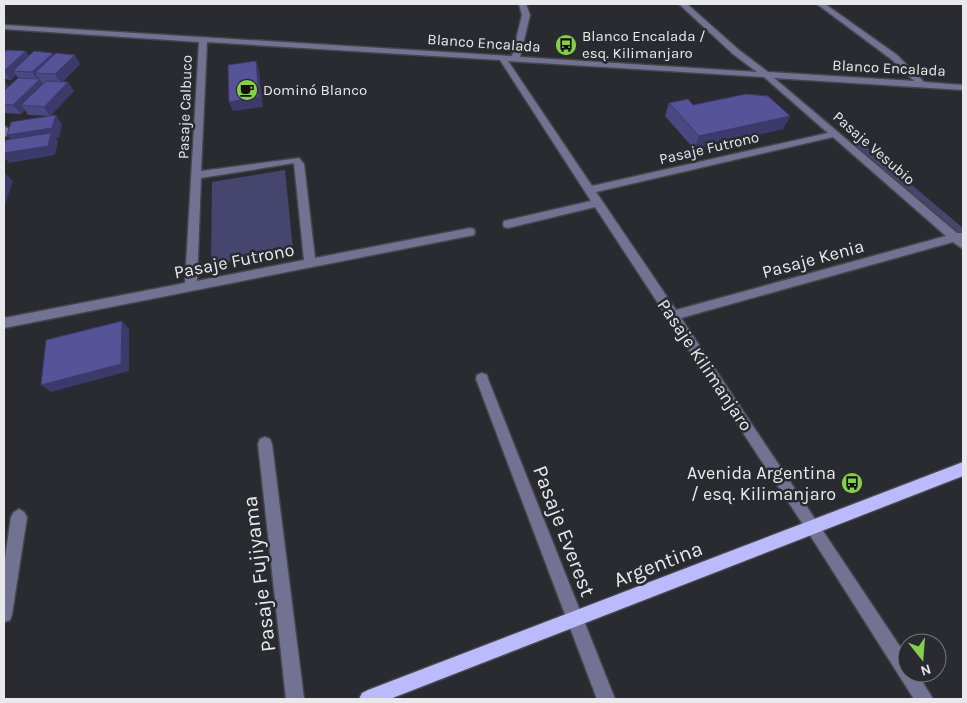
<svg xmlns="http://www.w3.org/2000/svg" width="967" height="703" font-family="Karla,sans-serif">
<rect width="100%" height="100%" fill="#2a2b30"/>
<g fill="#45456d">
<path d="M858 140 963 228V241L847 142Z"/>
<path d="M285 170 293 250 211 265 212 182Z"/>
</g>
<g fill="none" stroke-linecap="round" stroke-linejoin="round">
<g stroke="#45464a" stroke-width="3">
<g id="minor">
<path d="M519 4H526L530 15 520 57 757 72 733 54 679 4H687L739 50 768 72 914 81 891 59 817 4H825L897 55 924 82 963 85V90L774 78 957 233H963V249L953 242 681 318 907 657V673H917L933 699H914L808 532 595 207 508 228 504 227 503 224 504 221 591 201 500 60 207 42 201 171 299 158 304 164 315 258 470 228 474 229 475 232 474 235 4 328V318L185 283 199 42 4 29V25L512 56 522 15ZM508 61 764 77 828 133 592 186ZM833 137 946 236 676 310 596 192ZM294 163 304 260 197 281 201 178Z"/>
<path d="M4 126 9 129V134L4 137Z"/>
<path d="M482 373 487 375 488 379 615 699H597L476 379 477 375Z"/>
<path d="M265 437 270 439 272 444 304 699H286L258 444 260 439Z"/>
<path d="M19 509 24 512 27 517 12 614 10 620 4 622V565L11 517 14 512Z"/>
</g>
</g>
<g stroke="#45464a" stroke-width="3">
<path id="major" d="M963 462V476L390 699H359L362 693 368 690Z"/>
</g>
<use href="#minor" fill="#727393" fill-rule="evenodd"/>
<use href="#major" fill="#babafc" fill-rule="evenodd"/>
</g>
<g fill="#4a4783">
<path d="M4 53 29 56 54 55 80 64 62 82 74 91 50 116 28 115 25 110 21 114 4 113V81L9 87 18 78 16 75 11 80 4 79Z"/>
<path d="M669 103 693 105 790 116 783 129 694 149 665 116Z"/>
</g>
<g fill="#3c3a6a">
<path d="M26 51 32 60 13 71 16 75 11 80 4 71Z"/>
<path d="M53 53 59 62 35 73 46 88 21 105 25 110 21 114 13 105 38 81 32 72Z"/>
<path d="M75 55 80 64 61 83 55 74Z"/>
<path d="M256 61 259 70 263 107 233 111 229 102Z"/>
<path d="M5 81 12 91 4 98V82Z"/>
<path d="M68 82 74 91 50 116 44 107Z"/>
<path d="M56 115 62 125 59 138H56L58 142 55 155 9 163 4 157V153L15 145 7 135Z"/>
<path d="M790 116 783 129 694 149 699 136Z"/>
<path d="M4 172 13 181 4 208Z"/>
<path d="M122 321 129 329V371L51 392 41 385Z"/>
</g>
<g fill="#565398" stroke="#3c3a6a">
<path d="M7 50 26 51 4 71V53Z"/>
<path d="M34 51 53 53 32 72 13 71Z"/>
<path d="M56 53 75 55 55 74 35 73Z"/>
<path d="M256 61 259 97 229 102 228 65Z"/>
<path d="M18 78 40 79 13 105 4 104V91Z"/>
<path d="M46 81 68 82 44 107 21 105Z"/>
<path d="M746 94 768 96 790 116 699 136 669 103 688 99 693 105Z"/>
<path d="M56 115 52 128 7 135 11 122Z"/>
<path d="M51 133 48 146 4 153V145L6 140Z"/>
<path d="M122 321 121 364 41 385 46 340Z"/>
</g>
<defs>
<g id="bus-disc" transform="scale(1.125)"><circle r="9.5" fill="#85cf4c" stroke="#2a2b30"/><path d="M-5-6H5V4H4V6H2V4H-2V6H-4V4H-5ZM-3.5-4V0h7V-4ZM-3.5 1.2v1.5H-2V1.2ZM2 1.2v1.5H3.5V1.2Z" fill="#111"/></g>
<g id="cafe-disc" transform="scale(1.125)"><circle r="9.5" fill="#85cf4c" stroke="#2a2b30"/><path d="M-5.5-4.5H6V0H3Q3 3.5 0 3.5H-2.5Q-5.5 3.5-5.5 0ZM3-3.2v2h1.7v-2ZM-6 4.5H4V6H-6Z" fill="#111"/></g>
</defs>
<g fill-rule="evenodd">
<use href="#bus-disc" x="566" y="45"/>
<use href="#cafe-disc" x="247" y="90"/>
<use href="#bus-disc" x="852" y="483"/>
</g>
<g text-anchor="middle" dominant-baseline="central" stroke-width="5" stroke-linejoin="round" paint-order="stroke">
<g font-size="15" fill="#e9e9ec" stroke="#2a2b30" text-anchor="start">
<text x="582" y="36">Blanco Encalada /<tspan x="582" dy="17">esq. Kilimanjaro</tspan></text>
<text x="263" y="90">Dominó Blanco</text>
</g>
<g font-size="15" fill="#e9e9ec" stroke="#2a2b30">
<text transform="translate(484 43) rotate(4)">Blanco Encalada</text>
<text transform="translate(889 68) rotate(3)">Blanco Encalada</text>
<text transform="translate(185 107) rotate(-88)">Pasaje Calbuco</text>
<text transform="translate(709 148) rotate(-13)">Pasaje Futrono</text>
<text transform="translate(874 148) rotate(41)">Pasaje Vesubio</text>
</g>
<g font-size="18" fill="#e9e9ec" stroke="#2a2b30">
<text transform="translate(813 259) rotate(-15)">Pasaje Kenia</text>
<text transform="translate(234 261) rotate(-11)">Pasaje Futrono</text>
<text transform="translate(705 365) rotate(56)">Pasaje Kilimanjaro</text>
</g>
<g font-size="18" fill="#e9e9ec" stroke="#2a2b30" text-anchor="end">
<text x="836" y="473">Avenida Argentina<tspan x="836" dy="21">/ esq. Kilimanjaro</tspan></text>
</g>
<g font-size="21" fill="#e9e9ec" stroke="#2a2b30">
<text transform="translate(564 531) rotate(69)">Pasaje Everest</text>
<text transform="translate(658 564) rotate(-21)">Argentina</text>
<text transform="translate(259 574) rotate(-97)">Pasaje Fujiyama</text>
</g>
</g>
<rect width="967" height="703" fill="none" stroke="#e9e9ec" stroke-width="10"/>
<g transform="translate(922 658) rotate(163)"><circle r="24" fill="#2a2b30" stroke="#76777b"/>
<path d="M0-4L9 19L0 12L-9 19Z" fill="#85cf4c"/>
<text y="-8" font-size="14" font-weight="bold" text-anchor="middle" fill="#e9e9ec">N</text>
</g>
</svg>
